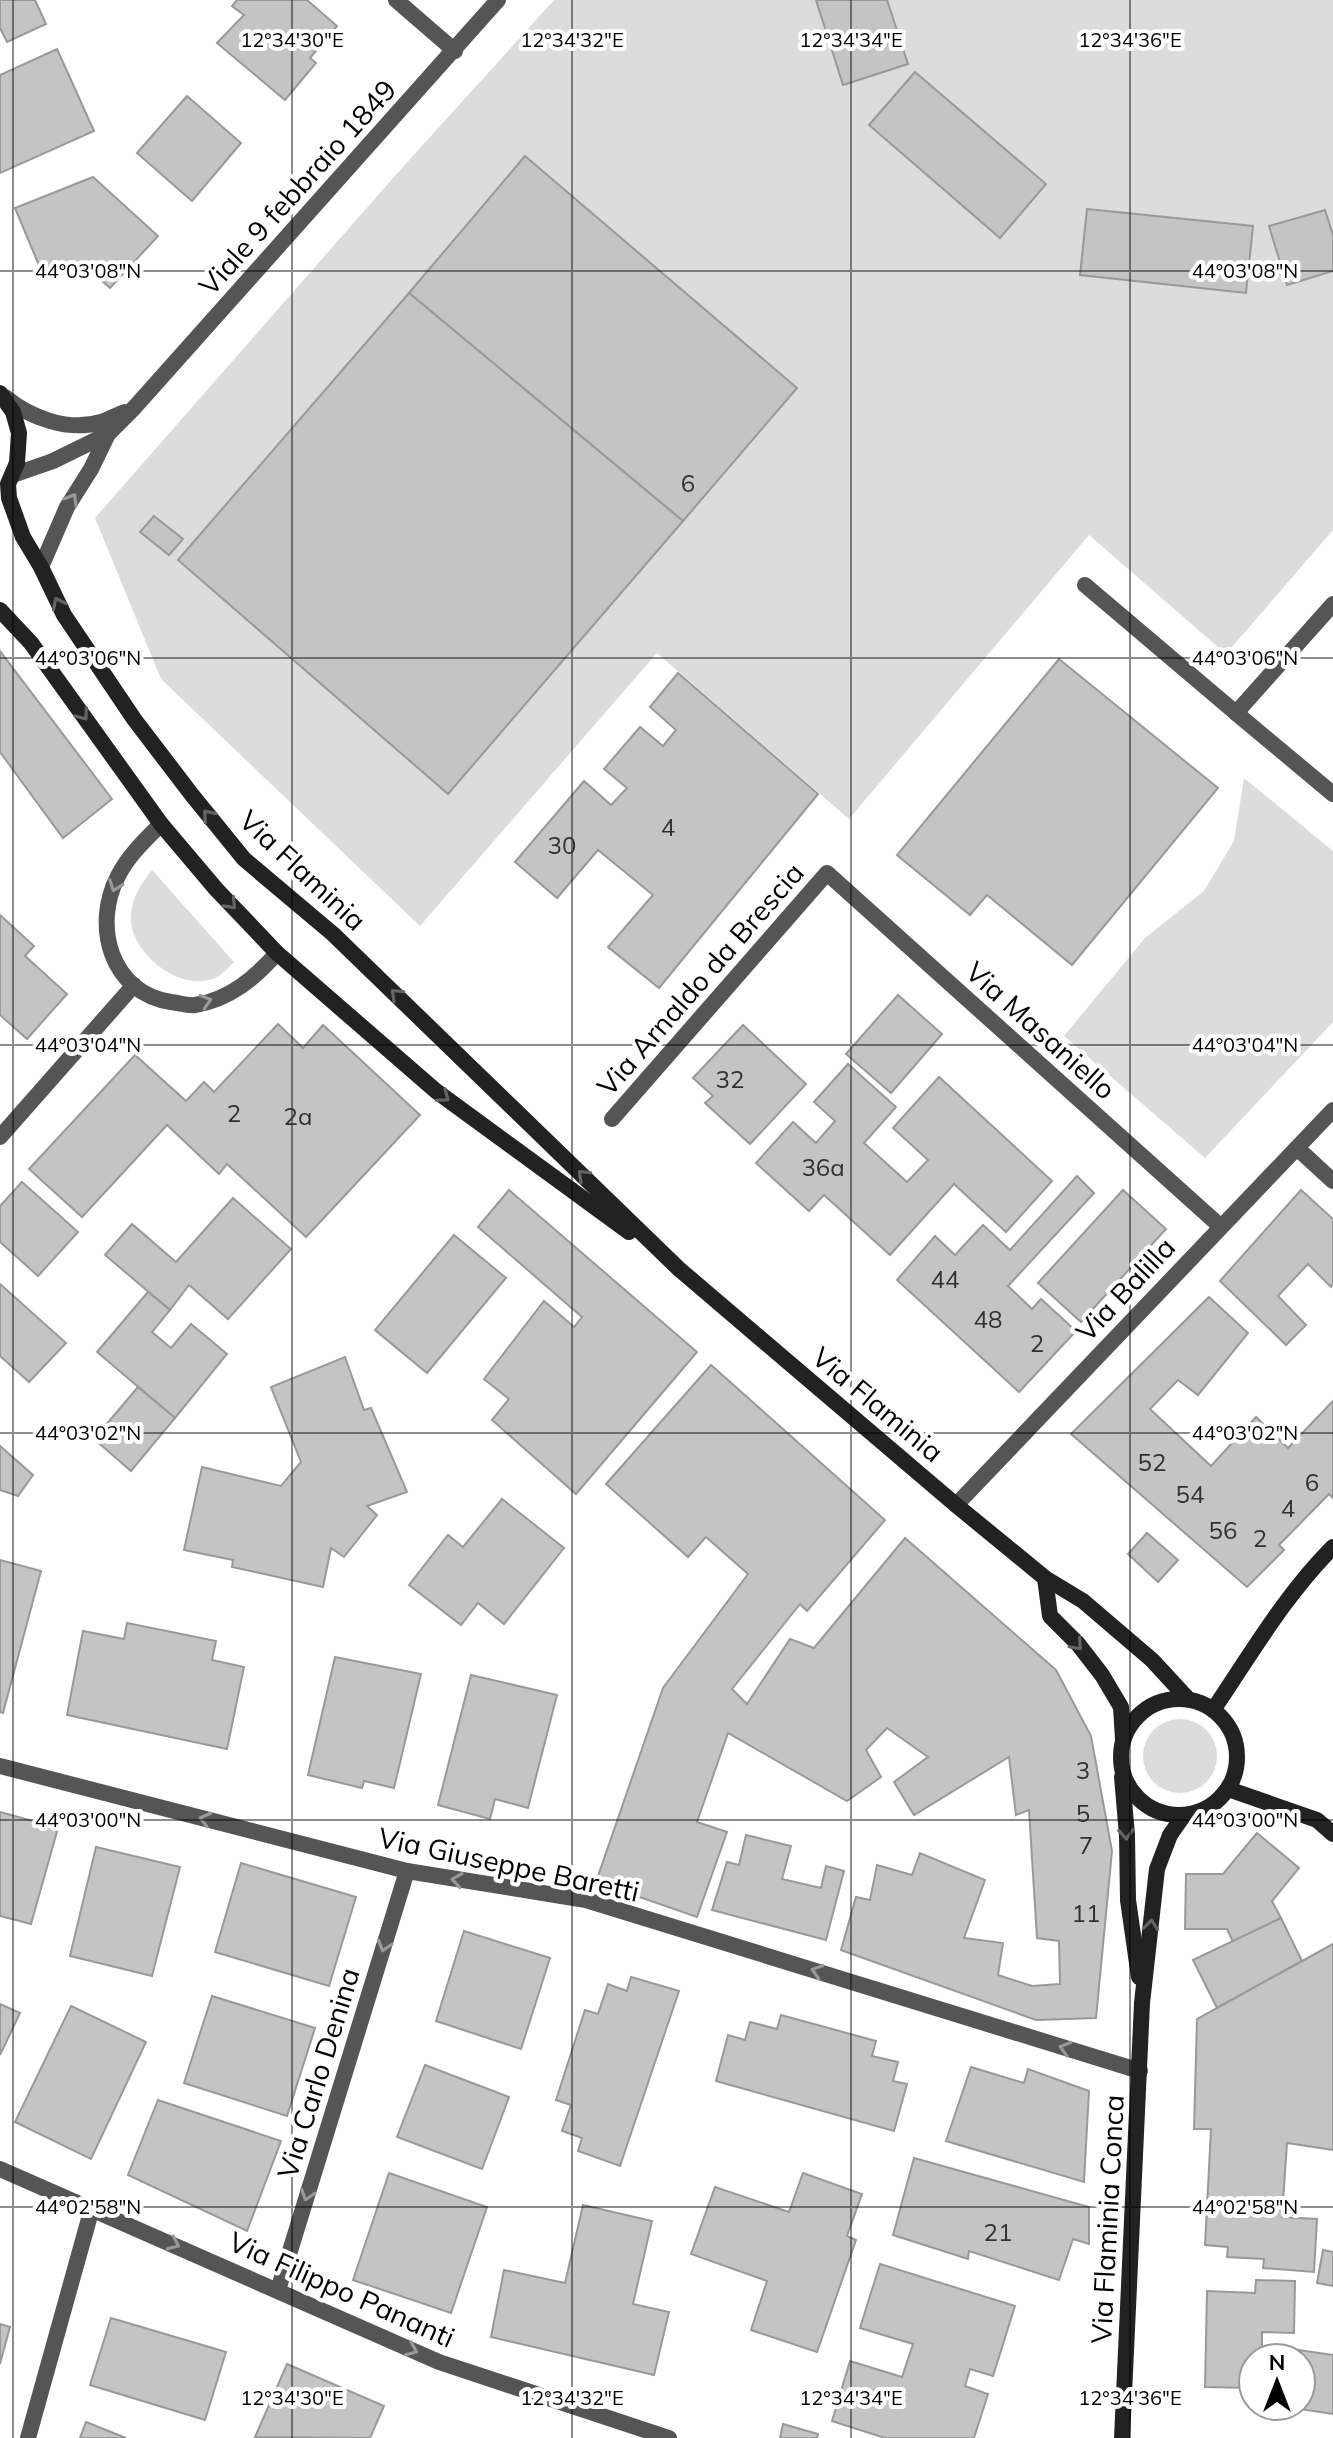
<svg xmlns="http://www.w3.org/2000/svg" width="1333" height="2438" font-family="Mulish,sans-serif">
<rect width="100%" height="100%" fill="#fff"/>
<g fill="#dcdcdc">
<path d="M554 0H1333V530L1226 654 1089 535 849 819 657 653 420 926 161 679 95 518 393 178Z"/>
<path d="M1244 778 1333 851V1022L1205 1158 1064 1036 1145 938 1204 891 1234 841Z"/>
<path d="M152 870 234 962C228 968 223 974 215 978 183 992 139 959 132 928 127 906 139 886 152 870Z"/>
<circle cx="1180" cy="1756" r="37"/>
</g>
<g fill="#c4c4c4" stroke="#999" stroke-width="2">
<path d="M0 0H35L46 24 7 42 0 28Z"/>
<path d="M237 0H307L337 26 310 58 316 63 285 100 217 43 244 15 232 6Z"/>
<path d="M816 0H887L908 64 843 85Z"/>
<path d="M57 49 94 131 0 173V75Z"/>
<path d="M915 72 1046 184 1000 238 869 125Z"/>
<path d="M187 96 241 143 192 201 137 153Z"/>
<path d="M525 156 797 388 683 521 409 293Z"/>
<path d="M93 177 158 236 110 288 84 265 43 275 15 208Z"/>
<path d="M1087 209 1253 226 1246 293 1080 275Z"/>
<path d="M1325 210 1333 235V271L1287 285 1269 226Z"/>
<path d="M409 293 683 521 448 794 178 560Z"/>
<path d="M154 516 183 539 169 555 140 532Z"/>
<path d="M0 651 112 799 63 838 0 752Z"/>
<path d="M1059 659 1218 788 1072 965 987 895 970 915 897 855Z"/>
<path d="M678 673 818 794 659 988 608 947 653 895 598 850 557 898 515 862 584 781 611 805 627 788 604 769 640 727 663 746 676 730 650 707Z"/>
<path d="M0 915 34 946 25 956 67 994 27 1039 0 1015Z"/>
<path d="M898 995 942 1034 891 1093 846 1054Z"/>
<path d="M278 1024 303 1048 323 1025 420 1115 306 1237 227 1164 219 1174 167 1125 82 1217 29 1169 135 1055 186 1101 204 1082 214 1092Z"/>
<path d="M743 1025 806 1084 750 1144 705 1103 713 1096 693 1078Z"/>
<path d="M848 1064 896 1107 864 1143 907 1182 928 1160 893 1128 939 1077 1052 1181 1006 1232 954 1184 890 1255 824 1195 809 1211 756 1163 793 1122 816 1143 835 1121 814 1102Z"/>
<path d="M1077 1176 1094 1193 1008 1286 1032 1309 1041 1299 1076 1331 1019 1392 897 1280 935 1236 955 1255 983 1225 1010 1250Z"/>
<path d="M22 1182 78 1232 38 1276 0 1242V1206Z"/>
<path d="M509 1190 697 1352 576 1494 492 1420 509 1399 484 1379 544 1301 574 1327 582 1317 478 1227Z"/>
<path d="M1123 1190 1166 1229 1081 1322 1038 1283Z"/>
<path d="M1301 1190 1333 1219V1284L1331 1287 1308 1264 1278 1296 1306 1325 1286 1345 1220 1281Z"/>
<path d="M233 1198 291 1249 228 1319 189 1285 170 1310 105 1255 132 1224 176 1262Z"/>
<path d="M454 1235 506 1278 427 1373 375 1330Z"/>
<path d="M0 1284 66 1343 29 1382 0 1356Z"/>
<path d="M148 1292 170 1310 152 1332 171 1348 191 1324 227 1354 175 1418 97 1352Z"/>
<path d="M1209 1297 1248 1333 1198 1395 1178 1380 1150 1409 1211 1466 1256 1417 1288 1448 1333 1401V1498L1329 1494 1279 1545 1284 1550 1247 1587 1071 1434Z"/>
<path d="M345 1357 364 1410 371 1408 407 1492 367 1506 377 1515 344 1557 331 1548 323 1587 232 1567 233 1560 184 1550 202 1467 281 1486 301 1462 271 1387Z"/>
<path d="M711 1365 885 1520 807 1611 800 1604 732 1689 747 1704 790 1639 814 1648 905 1538 1056 1670 1091 1736 1112 1851 1096 2018 1036 2020 841 1950 856 1897 870 1900 877 1865 912 1875 920 1853 985 1880 964 1938 1003 1943 998 1975 1032 1986 1060 1984 1059 1941 1037 1938 1029 1810 1016 1815 1009 1757 914 1815 894 1782 928 1757 887 1728 866 1750 881 1777 847 1801 728 1733 697 1822 727 1832 697 1917 596 1882 663 1688 748 1574 706 1537 688 1557 606 1484Z"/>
<path d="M138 1387 175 1418 131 1471 94 1439Z"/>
<path d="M0 1446 33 1475 18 1496 0 1490Z"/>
<path d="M502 1499 564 1548 504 1624 478 1603 461 1625 409 1585 448 1535 463 1547Z"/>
<path d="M1147 1533 1178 1560 1158 1582 1128 1554Z"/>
<path d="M0 1560 41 1571 3 1713 0 1712Z"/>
<path d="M127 1623 216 1641 212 1660 244 1667 227 1749 67 1715 83 1631 124 1639Z"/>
<path d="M335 1657 421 1674 394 1788 364 1781 362 1788 308 1775Z"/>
<path d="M471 1675 557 1695 528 1808 495 1799 490 1819 438 1805Z"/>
<path d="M0 1812 58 1828 31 1924 0 1916Z"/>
<path d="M1257 1833 1299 1868 1272 1901 1281 1918 1233 1942 1227 1929H1185L1186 1874H1223Z"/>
<path d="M746 1835 791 1846 782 1879 821 1888 826 1866 844 1871 826 1940 712 1910 727 1862 739 1865Z"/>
<path d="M96 1847 180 1867 152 1976 70 1956Z"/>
<path d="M241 1863 356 1897 329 1986 215 1952Z"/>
<path d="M1281 1918 1302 1961 1217 2008 1193 1960Z"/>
<path d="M464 1931 550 1958 521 2049 436 2021Z"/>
<path d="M1333 1944V2150L1287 2143 1282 2217 1317 2219 1314 2272 1263 2268 1264 2259 1227 2257 1228 2247 1205 2245 1211 2129H1194L1197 2019Z"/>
<path d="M631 1977 679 1991 620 2166 578 2151 582 2138 562 2131 571 2105 556 2100 585 2010 598 2014 608 1984 627 1991Z"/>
<path d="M212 1996 315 2028 287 2116 184 2083Z"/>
<path d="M0 2004 20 2013 0 2055Z"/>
<path d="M71 2006 146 2042 91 2159 15 2122Z"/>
<path d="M781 2015 876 2041 872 2056 898 2062 893 2081 907 2084 894 2131 716 2081 728 2035 745 2040 750 2022 777 2029Z"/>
<path d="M425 2065 509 2097 482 2169 397 2137Z"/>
<path d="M971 2067 1024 2083 1028 2069 1089 2091 1084 2182 946 2141Z"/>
<path d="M158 2100 281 2141 247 2231 128 2175Z"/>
<path d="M914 2158 1089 2207V2244L1073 2239 1059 2280 969 2251 968 2259 893 2235Z"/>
<path d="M389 2173 487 2207 451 2313 353 2280Z"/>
<path d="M803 2173 862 2194 847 2236 856 2240 817 2352 751 2330 767 2281 691 2254 715 2187 789 2212Z"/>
<path d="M583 2205 652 2221 633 2304 669 2312 654 2375 491 2337 504 2270 565 2283Z"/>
<path d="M1323 2250 1333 2252V2286L1317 2283Z"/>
<path d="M880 2264 1015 2306 993 2376 970 2369 965 2386 988 2394 974 2438H885L832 2421 850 2361 902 2377 913 2344 860 2328Z"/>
<path d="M1256 2280 1295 2281 1294 2333 1262 2332V2358H1253V2388L1205 2387 1207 2291 1255 2293Z"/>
<path d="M111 2318 226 2352 205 2420 90 2385Z"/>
<path d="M0 2324 10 2327 0 2364Z"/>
<path d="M1278 2347 1333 2355V2414L1280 2406H1301V2358H1276Z"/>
<path d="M287 2364 384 2406 370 2438 255 2437Z"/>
<path d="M86 2422 126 2438H80Z"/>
<path d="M783 2424 818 2434 817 2438H780Z"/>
</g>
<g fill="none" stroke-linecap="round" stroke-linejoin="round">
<g stroke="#555" stroke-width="16">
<path d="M396 0 455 51"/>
<path d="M5 397C30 418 69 432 101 422 109 419 117 415 125 412"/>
<path d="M13 475 53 461 108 434"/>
<path d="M41 567 67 507 91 469 108 434 134 408 498 0"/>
<path d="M1085 585 1236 713 1333 604"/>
<path d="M1236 713 1333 794"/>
<path d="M161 824C145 840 128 856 118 876 92 926 111 993 171 1002 179 1003 188 1006 195 1005 229 1000 255 978 277 953"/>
<path d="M612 1119 827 873 1220 1226"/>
<path d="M0 1137 134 985"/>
<path d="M1297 1148 1333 1181"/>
<path d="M956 1505 1333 1110"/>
<path d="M0 1766 407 1871 586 1900 1140 2071"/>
<path d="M0 2169 439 2362 669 2438"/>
<path d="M278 2290 407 1871"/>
<path d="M28 2438 92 2208"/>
</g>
<g stroke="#222" stroke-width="16">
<path d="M0 393 13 412 19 433 17 463 8 484 9 498 23 537 41 567 64 615 134 719 192 795 244 859 333 934 679 1269 956 1505 1045 1578 1083 1601 1152 1660 1188 1699"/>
<path d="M0 610 31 643 161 824 216 889 277 953 436 1091 629 1232"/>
<path d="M1045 1578 1050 1616 1078 1644 1102 1675 1121 1707 1123 1739"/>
<circle cx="1179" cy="1757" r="58"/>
<path d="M1213 1710C1251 1654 1285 1595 1333 1547"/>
<path d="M1122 1777 1127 1835 1128 1900 1139 1977"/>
<path d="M1228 1789 1317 1820 1333 1834"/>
<path d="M1122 2438 1142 2003 1157 1869 1170 1835 1184 1815"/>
</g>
</g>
<defs><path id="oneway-chevron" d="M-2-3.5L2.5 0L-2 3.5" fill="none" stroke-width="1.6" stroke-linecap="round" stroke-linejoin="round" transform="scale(2)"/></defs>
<g stroke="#999">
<use href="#oneway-chevron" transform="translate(72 499) rotate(-60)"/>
<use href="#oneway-chevron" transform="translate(115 886) rotate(110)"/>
<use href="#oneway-chevron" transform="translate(206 1001) rotate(-17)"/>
<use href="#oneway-chevron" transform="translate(205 1819) rotate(-165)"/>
<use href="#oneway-chevron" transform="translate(457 1880) rotate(-171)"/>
<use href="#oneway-chevron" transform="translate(384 1946) rotate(107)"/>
<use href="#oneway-chevron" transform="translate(817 1971) rotate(-163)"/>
<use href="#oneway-chevron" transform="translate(1065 2048) rotate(-163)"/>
<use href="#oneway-chevron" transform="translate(307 2195) rotate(107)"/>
<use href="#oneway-chevron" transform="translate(174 2244) rotate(24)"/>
<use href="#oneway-chevron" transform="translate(412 2350) rotate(24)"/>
</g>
<g stroke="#646464">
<use href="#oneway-chevron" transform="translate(58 603) rotate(-116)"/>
<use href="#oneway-chevron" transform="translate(83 715) rotate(54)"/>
<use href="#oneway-chevron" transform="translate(208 815) rotate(-130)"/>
<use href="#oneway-chevron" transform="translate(231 904) rotate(47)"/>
<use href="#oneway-chevron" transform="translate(396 994) rotate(-136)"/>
<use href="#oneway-chevron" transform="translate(444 1097) rotate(37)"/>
<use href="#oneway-chevron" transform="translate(583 1175) rotate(-136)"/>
<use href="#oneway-chevron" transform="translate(1077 1645) rotate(48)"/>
<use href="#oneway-chevron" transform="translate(1126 1834) rotate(87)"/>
<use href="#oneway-chevron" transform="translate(1151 1925) rotate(-84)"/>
</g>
<path fill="none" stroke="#000" stroke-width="2" stroke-opacity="0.45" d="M13 0V2438M292 0V2438M572 0V2438M851 0V2438M1130 0V2438M0 271H1333M0 658H1333M0 1045H1333M0 1433H1333M0 1820H1333M0 2207H1333"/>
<g text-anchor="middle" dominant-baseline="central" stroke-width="8" stroke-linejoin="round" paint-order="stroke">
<g font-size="24" fill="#313131">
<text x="688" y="483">6</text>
<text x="668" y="827">4</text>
<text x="562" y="845">30</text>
<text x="730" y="1079">32</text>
<text x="234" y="1113">2</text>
<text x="298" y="1116">2a</text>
<text x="823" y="1167">36a</text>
<text x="945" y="1279">44</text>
<text x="988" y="1319">48</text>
<text x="1037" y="1343">2</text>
<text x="1152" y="1462">52</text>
<text x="1312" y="1482">6</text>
<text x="1190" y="1494">54</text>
<text x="1288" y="1508">4</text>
<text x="1223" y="1530">56</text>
<text x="1260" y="1538">2</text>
<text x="1083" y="1770">3</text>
<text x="1083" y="1813">5</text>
<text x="1086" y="1845">7</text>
<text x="1086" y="1913">11</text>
<text x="998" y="2232">21</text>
</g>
<g font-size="28" fill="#000" stroke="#fff">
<text transform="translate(297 187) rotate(-48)">Viale 9 febbraio 1849</text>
<text transform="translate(303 870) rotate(43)">Via Flaminia</text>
<text transform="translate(700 979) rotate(-49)">Via Arnaldo da Brescia</text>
<text transform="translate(1041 1030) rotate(42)">Via Masaniello</text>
<text transform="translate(1125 1289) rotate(-47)">Via Balilla</text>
<text transform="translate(878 1404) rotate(40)">Via Flaminia</text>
<text transform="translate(509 1864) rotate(12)">Via Giuseppe Baretti</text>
<text transform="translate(318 2073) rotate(-73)">Via Carlo Denina</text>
<text transform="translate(1107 2219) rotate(-87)">Via Flaminia Conca</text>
<text transform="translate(342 2289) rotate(24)">Via Filippo Pananti</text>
</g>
</g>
<g font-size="20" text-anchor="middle" fill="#000" stroke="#fff" stroke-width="8" stroke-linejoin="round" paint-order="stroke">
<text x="292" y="47">12°34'30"E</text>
<text x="572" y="47">12°34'32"E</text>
<text x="851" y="47">12°34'34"E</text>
<text x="1130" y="47">12°34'36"E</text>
<text x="88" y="278">44°03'08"N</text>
<text x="1245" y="278">44°03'08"N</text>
<text x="88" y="665">44°03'06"N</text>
<text x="1245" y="665">44°03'06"N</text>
<text x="88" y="1052">44°03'04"N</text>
<text x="1245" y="1052">44°03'04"N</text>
<text x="88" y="1440">44°03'02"N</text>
<text x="1245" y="1440">44°03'02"N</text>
<text x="88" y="1827">44°03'00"N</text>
<text x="1245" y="1827">44°03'00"N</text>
<text x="88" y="2214">44°02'58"N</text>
<text x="1245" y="2214">44°02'58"N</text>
<text x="292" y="2405">12°34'30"E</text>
<text x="572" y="2405">12°34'32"E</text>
<text x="851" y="2405">12°34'34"E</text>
<text x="1130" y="2405">12°34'36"E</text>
</g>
<g transform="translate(1277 2382)"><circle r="38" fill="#ffffff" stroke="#999999" stroke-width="2"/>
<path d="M0-6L14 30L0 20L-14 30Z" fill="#000000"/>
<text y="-12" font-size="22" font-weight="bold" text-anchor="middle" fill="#000000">N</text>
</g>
</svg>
